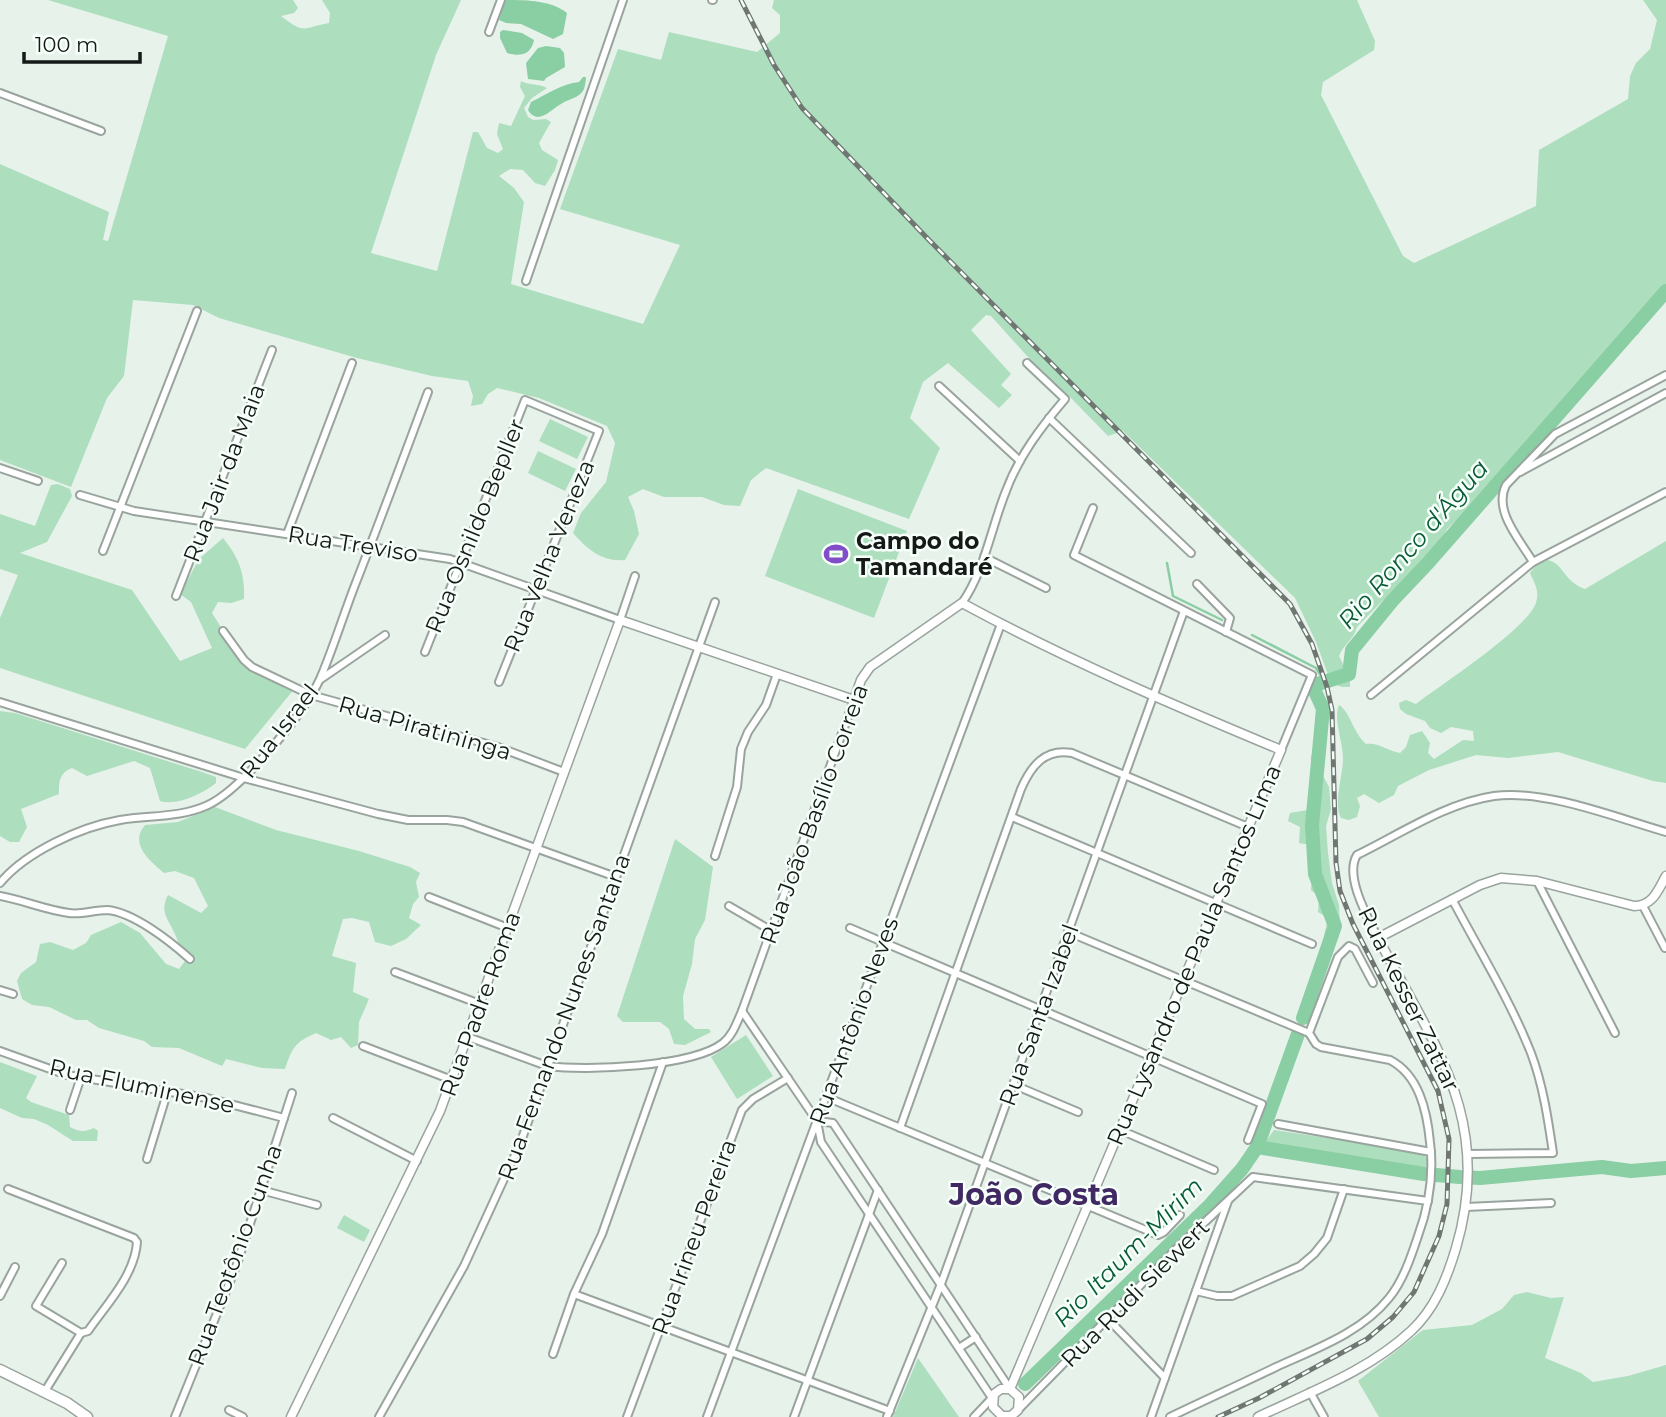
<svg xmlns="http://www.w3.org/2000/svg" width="1666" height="1417" font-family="Montserrat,sans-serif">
<rect width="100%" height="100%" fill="#e7f2eb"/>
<g fill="#addebe">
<path d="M48 0H293L298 8 294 13 281 16C306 35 301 28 329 23L330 13 322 0H461L436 55 371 253 437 271 473 132H478L487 148 498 153 503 149 497 134 499 123 511 126 525 96 520 87 521 81C530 86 538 83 547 88L532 98 524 108 528 117 533 120 546 119 551 122 539 143 542 150 558 160 555 170 545 186 535 183 523 170 510 169 499 176 514 188 524 202 511 284 643 324 680 245 560 209 618 49 661 60 669 32 757 52 780 33V15L772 8 774 0H1357L1375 41 1374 50 1323 82 1321 95 1403 256 1414 263 1536 206 1539 150 1628 99 1630 76 1636 63 1650 49 1657 20 1643 0H1666V293L1663 295C1662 307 1654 312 1643 316L1639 334 1626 340 1612 362 1581 394 1571 400 1546 435 1531 441 1493 486 1447 529 1442 540 1357 627C1354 639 1344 644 1339 656L1350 678V687H1342L1331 683 1316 642 1295 598 1123 431 1108 436 1069 396 1047 378 991 316 986 315 971 330 1011 374 1001 385 1012 395 999 408 948 363 923 382 910 418 940 448 909 519 766 468 751 480 740 506 724 505 702 497H664L643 489 628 497 634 511 639 534 625 560C602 562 588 550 573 533L581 513 606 482 615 443 607 426 539 398 497 388 488 394 482 404 471 406 473 396 468 381 432 376 357 358 219 318 193 305 133 300 124 376 107 398 71 487 0 460V164L109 212 103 240 108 241 168 36Z"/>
<path d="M550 419 588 437 577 459 539 441Z"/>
<path d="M538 451 576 469 565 491 528 473Z"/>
<path d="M58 484 70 489 72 496 47 542 20 553 132 590 180 661 212 648 191 602 180 594 199 559 223 538C239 558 245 573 244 599L231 603 218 602 212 613 243 662 295 688 245 749 0 668V618L18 575 0 569V514L35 526 51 485Z"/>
<path d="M798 489 907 531 874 618 765 576Z"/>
<path d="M1666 541V783L1653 781 1558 752 1508 758 1476 755 1429 770 1398 786 1394 795 1379 803 1364 794 1357 798 1360 806 1357 817 1349 820 1341 818C1333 803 1343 776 1343 758 1343 742 1333 719 1339 705 1351 713 1352 731 1366 744 1379 742 1387 751 1400 753L1406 747 1410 735 1422 731 1430 743 1428 753 1434 759 1463 740 1474 741 1473 731 1451 727 1441 733 1430 728 1425 721 1406 714 1400 709 1399 703 1406 700 1416 704C1442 684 1526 630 1536 603 1540 590 1534 583 1530 573L1537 564 1548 560C1565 565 1563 581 1585 589Z"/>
<path d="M0 711 15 713 202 772 216 777V783C202 794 178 806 160 801L150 768 134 761 87 776 72 768C59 773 59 782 59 794L21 809 27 827 19 842H10L0 836Z"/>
<path d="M1316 753 1322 760V774L1329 787 1331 809 1326 826 1328 853 1332 883 1339 905 1340 929 1308 1015 1303 1009 1317 968 1328 918 1318 912 1319 897 1311 890 1313 861 1310 845 1299 843 1300 827 1288 821 1290 813 1308 810 1312 797 1309 790 1312 781 1311 756Z"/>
<path d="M215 807 276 830 359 851 410 867 420 873 416 882 419 897 413 904 409 918 421 925 406 939 391 946 375 942 369 922 352 918 343 919 332 956 356 963 353 992 369 999 359 1022 358 1045 351 1048 341 1037 331 1040 316 1033C295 1042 292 1048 285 1069L262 1068 226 1059 222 1066 179 1048 152 1047 144 1041 99 1028 87 1020H76L49 1007 32 1005 22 999 17 981 21 973 36 962 40 944 50 942 73 950 86 943 91 935 121 922 140 933 166 964 179 969 185 961C180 953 180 947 177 939 171 921 158 914 168 895L201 913 208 906 194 878 175 871 164 873C149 860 129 844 145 825L178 822Z"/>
<path d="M675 839 713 867 705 920 695 939 692 964 683 996 684 1019 695 1029H709L711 1032 685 1045 674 1044 669 1029 660 1022H623L617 1016Z"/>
<path d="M746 1035 773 1076 737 1099 711 1057Z"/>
<path d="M0 1062 37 1076 26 1098 31 1102 69 1115 70 1127C80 1132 84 1132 94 1128L98 1131 97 1141H73L48 1125 34 1119 22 1118 0 1108Z"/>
<path d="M1274 1130 1422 1152 1427 1159 1425 1179 1421 1180 1275 1154 1266 1141Z"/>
<path d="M344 1215 370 1230 364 1242 337 1228Z"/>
<path d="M1527 1292 1551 1298 1564 1297 1545 1358 1581 1373 1593 1382 1628 1376 1666 1365V1417H1379L1358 1381 1423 1330 1472 1325 1502 1309 1514 1295Z"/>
<path d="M918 1358 959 1417H893Z"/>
</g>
<g fill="#8acea4">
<path d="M504 0C525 0 551 0 567 13L563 34 553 39 521 24 506 23 499 20Z"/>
<path d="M503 30 522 33 534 40C531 55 520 57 507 53L500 38V32Z"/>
<path d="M546 46 560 48 564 53 565 67 546 78 544 81 528 79 526 63 538 48Z"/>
<path d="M583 77H586C586 79 585 87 584 89 580 98 568 99 561 104 550 110 538 126 528 110L531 102C547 94 562 84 579 82Z"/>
</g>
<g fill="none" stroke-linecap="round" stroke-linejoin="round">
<g stroke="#8acea4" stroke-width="2.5">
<path d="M1167 563 1173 596 1222 620"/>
<path d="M1252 635 1316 668 1321 676 1318 684"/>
</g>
<g stroke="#8acea4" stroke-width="14">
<path d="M1303 1018 1335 926 1315 874 1312 825 1323 709 1314 689 1318 684 1349 674 1352 650 1392 601 1428 563 1666 291"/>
<path d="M1257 1147 1424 1174 1460 1177 1480 1178 1602 1167 1631 1171 1666 1168"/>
<path d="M1025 1384 1210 1205 1242 1169 1257 1147 1298 1034"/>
</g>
<g stroke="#9aa49e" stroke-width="10">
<g id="minor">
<path d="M712 0H713"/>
<path d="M489 32 501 0"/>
<path d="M0 93 101 131"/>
<path d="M526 281 623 0"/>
<path d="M939 386 1020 461"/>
<path d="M1049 418 1191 553"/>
<path d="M0 468 38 481"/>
<path d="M1520 472 1666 393"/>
<path d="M80 495 134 511 450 559 620 620 635 576"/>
<path d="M1093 508 1074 555 1312 675 1281 750"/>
<path d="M287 534 352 363"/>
<path d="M103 551 197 311"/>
<path d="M984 557 1046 588"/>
<path d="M1533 562C1520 540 1493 511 1506 485L1555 434 1666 375"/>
<path d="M1197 584 1230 618 1226 632"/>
<path d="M176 596 272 350"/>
<path d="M962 603C985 570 991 528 1006 491 1019 456 1041 427 1065 399L1027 363"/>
<path d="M223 631 244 660 252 667 311 695 498 747 564 772"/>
<path d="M425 652 525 400 599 431 499 682"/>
<path d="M321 679 385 635"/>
<path d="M1371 695 1533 562 1666 492"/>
<path d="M0 702 244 778 378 814 408 820H447L463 822 616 877"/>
<path d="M1012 817 1312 944"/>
<path d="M715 856 737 787 741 749 748 732 766 705 777 674"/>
<path d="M1537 881 1615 1033"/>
<path d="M0 883C26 852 80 827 120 820 150 815 180 818 208 805 242 789 304 713 320 679 333 649 343 616 355 585 380 521 404 456 428 392"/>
<path d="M0 896C23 900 46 910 69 913 81 915 94 910 107 910 133 912 170 941 190 959"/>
<path d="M429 897 508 928"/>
<path d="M1452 899C1479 950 1510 1000 1531 1053 1543 1085 1548 1119 1553 1153L1468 1154"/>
<path d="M729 906 772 931"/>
<path d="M1643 906 1665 948"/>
<path d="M850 928 1262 1104 1248 1140"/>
<path d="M1068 932 1309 1033"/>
<path d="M1378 938C1368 918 1344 876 1357 855 1400 834 1446 803 1494 796 1545 789 1617 818 1666 832"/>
<path d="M395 972 480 1004"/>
<path d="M0 990 13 994"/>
<path d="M742 1011 817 1121 821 1142 992 1398 974 1417"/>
<path d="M1309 1033 1338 957 1349 946 1355 949 1373 983"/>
<path d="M468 1037 547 1066C587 1071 692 1067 723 1043 733 1035 737 1022 742 1011L854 700"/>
<path d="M363 1046 452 1080"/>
<path d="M0 1051 67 1075 207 1098 284 1118"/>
<path d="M1014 1085 1078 1112"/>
<path d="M826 1097 1158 1235 1164 1232 1180 1215"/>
<path d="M70 1110 81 1077"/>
<path d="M333 1118 417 1161"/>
<path d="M817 1121 833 1123 1010 1389"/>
<path d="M1278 1124 1431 1152"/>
<path d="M900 1128 1021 789C1031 766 1045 748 1072 753L1248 827"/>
<path d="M1120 1130 1214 1170"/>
<path d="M147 1159 168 1090"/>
<path d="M8 1189 134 1238 137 1242C135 1275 106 1305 88 1331L81 1333 45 1391"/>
<path d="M261 1190 317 1205"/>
<path d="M1466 1207 1551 1203"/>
<path d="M62 1263 36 1306 81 1333"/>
<path d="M1196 1291 1217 1296H1232L1300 1266 1314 1254 1327 1238 1344 1189"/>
<path d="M574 1294 890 1411"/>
<path d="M0 1296 15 1267"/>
<path d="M1108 1319 1165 1378"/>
<path d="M959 1348 976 1337"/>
<path d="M553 1354 574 1294 602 1234 663 1062"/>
<path d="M1310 1392 1324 1417"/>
<path d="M229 1410 243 1417"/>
<path d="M1018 1410 1176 1249 1253 1177 1428 1201"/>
<path d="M175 1417 237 1264 292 1093"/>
<path d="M379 1417 464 1266 520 1144 715 602"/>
<path d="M627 1417 742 1110 753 1099 788 1078"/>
<path d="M707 1417 1001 624"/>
<path d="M794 1417 878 1190"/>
<path d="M887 1417 941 1284 1184 611"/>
<path d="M1151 1417 1228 1201"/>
<path d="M1170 1417C1205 1400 1241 1384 1276 1367 1315 1349 1361 1333 1389 1298 1403 1281 1411 1257 1418 1236 1429 1206 1434 1174 1430 1142 1427 1111 1419 1075 1390 1060L1321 1047 1316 1044 1309 1033"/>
</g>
</g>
<g stroke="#9aa49e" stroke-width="11">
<g id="tertiary">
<path d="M291 1417 440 1111 620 620 854 700 861 680 870 667 962 603C1065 659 1173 705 1281 750L1010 1389"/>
<path d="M1010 1417 1018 1410 1019 1397 1010 1389H1001L994 1394 993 1407 1002 1416H1011"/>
<path d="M1258 1417C1310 1392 1368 1371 1411 1331 1435 1309 1447 1278 1456 1248 1494 1120 1434 1045 1378 938L1480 885 1501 878 1537 881 1634 906C1653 906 1658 890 1666 876"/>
</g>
</g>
<g stroke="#9aa49e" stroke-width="13">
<path id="primary" d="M0 1370 67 1403 87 1417"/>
</g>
<use href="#minor" stroke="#fff" stroke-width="6"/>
<use href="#tertiary" stroke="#fff" stroke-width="8"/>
<use href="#primary" stroke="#fff" stroke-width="10"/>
<g stroke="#707773" stroke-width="5">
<path id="rail" d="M741 0 774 65 802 108 929 240 1290 604 1312 644 1327 687 1332 710 1336 863 1340 891 1353 924 1438 1091 1449 1139 1447 1204 1439 1236 1414 1292 1393 1317 1367 1339 1259 1398 1218 1417"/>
</g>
<use href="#rail" stroke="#f6fff9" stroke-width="2.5" stroke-dasharray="8" stroke-linecap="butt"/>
</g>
<defs>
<g id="stadium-bare" transform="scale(1.89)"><path d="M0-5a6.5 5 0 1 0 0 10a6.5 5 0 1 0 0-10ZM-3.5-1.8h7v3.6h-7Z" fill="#804ec6" stroke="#f6fff9" stroke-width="2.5" paint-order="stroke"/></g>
</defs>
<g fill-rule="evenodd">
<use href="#stadium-bare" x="836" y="554"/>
</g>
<g text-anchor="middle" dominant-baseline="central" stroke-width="5" stroke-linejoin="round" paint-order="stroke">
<g font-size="23" fill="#151917" stroke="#f6fff9">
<text transform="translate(224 473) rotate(-69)">Rua Jair da Maia</text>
<text transform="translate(475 526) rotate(-68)">Rua Osnildo Bepller</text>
<text transform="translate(353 544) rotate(9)">Rua Treviso</text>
<text transform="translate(549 556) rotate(-68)">Rua Velha Veneza</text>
<text transform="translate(425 728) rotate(16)">Rua Piratininga</text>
<text transform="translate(279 731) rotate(-52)">Rua Israel</text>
<text transform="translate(814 814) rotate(-70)">Rua João Basílio Correia</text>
<text transform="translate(1194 955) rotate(-67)">Rua Lysandro de Paula Santos Lima</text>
<text transform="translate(1409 999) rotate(64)">Rua Kesser Zattar</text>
<text transform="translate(480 1004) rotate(-70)">Rua Padre Roma</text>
<text transform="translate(1039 1015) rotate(-70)">Rua Santa Izabel</text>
<text transform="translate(564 1017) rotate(-70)">Rua Fernando Nunes Santana</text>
<text transform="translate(854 1021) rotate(-70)">Rua Antônio Neves</text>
<text transform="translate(142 1086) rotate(12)">Rua Fluminense</text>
<text transform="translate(694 1237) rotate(-70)">Rua Irineu Pereira</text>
<text transform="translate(235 1255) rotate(-70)">Rua Teotônio Cunha</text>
<text transform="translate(1135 1293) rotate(-45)">Rua Rudi Siewert</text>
</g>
<g font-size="23" font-weight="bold" fill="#151917" stroke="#f6fff9" text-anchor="start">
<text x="856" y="541">Campo do<tspan x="856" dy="26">Tamandaré</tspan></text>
</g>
<g font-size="24" font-style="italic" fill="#085b36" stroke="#f6fff9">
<text transform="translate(1413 544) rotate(-49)">Rio Ronco d'Água</text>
<text transform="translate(1128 1252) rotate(-45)">Rio Itaum-Mirim</text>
</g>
<g font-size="30" font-weight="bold" fill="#412a64" stroke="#f6fff9">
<text x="1034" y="1194">João Costa</text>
</g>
</g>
<path d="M24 52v10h116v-10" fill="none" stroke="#151917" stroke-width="3.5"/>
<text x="35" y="52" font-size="21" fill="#151917" stroke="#f6fff9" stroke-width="5" paint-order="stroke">100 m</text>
</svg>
